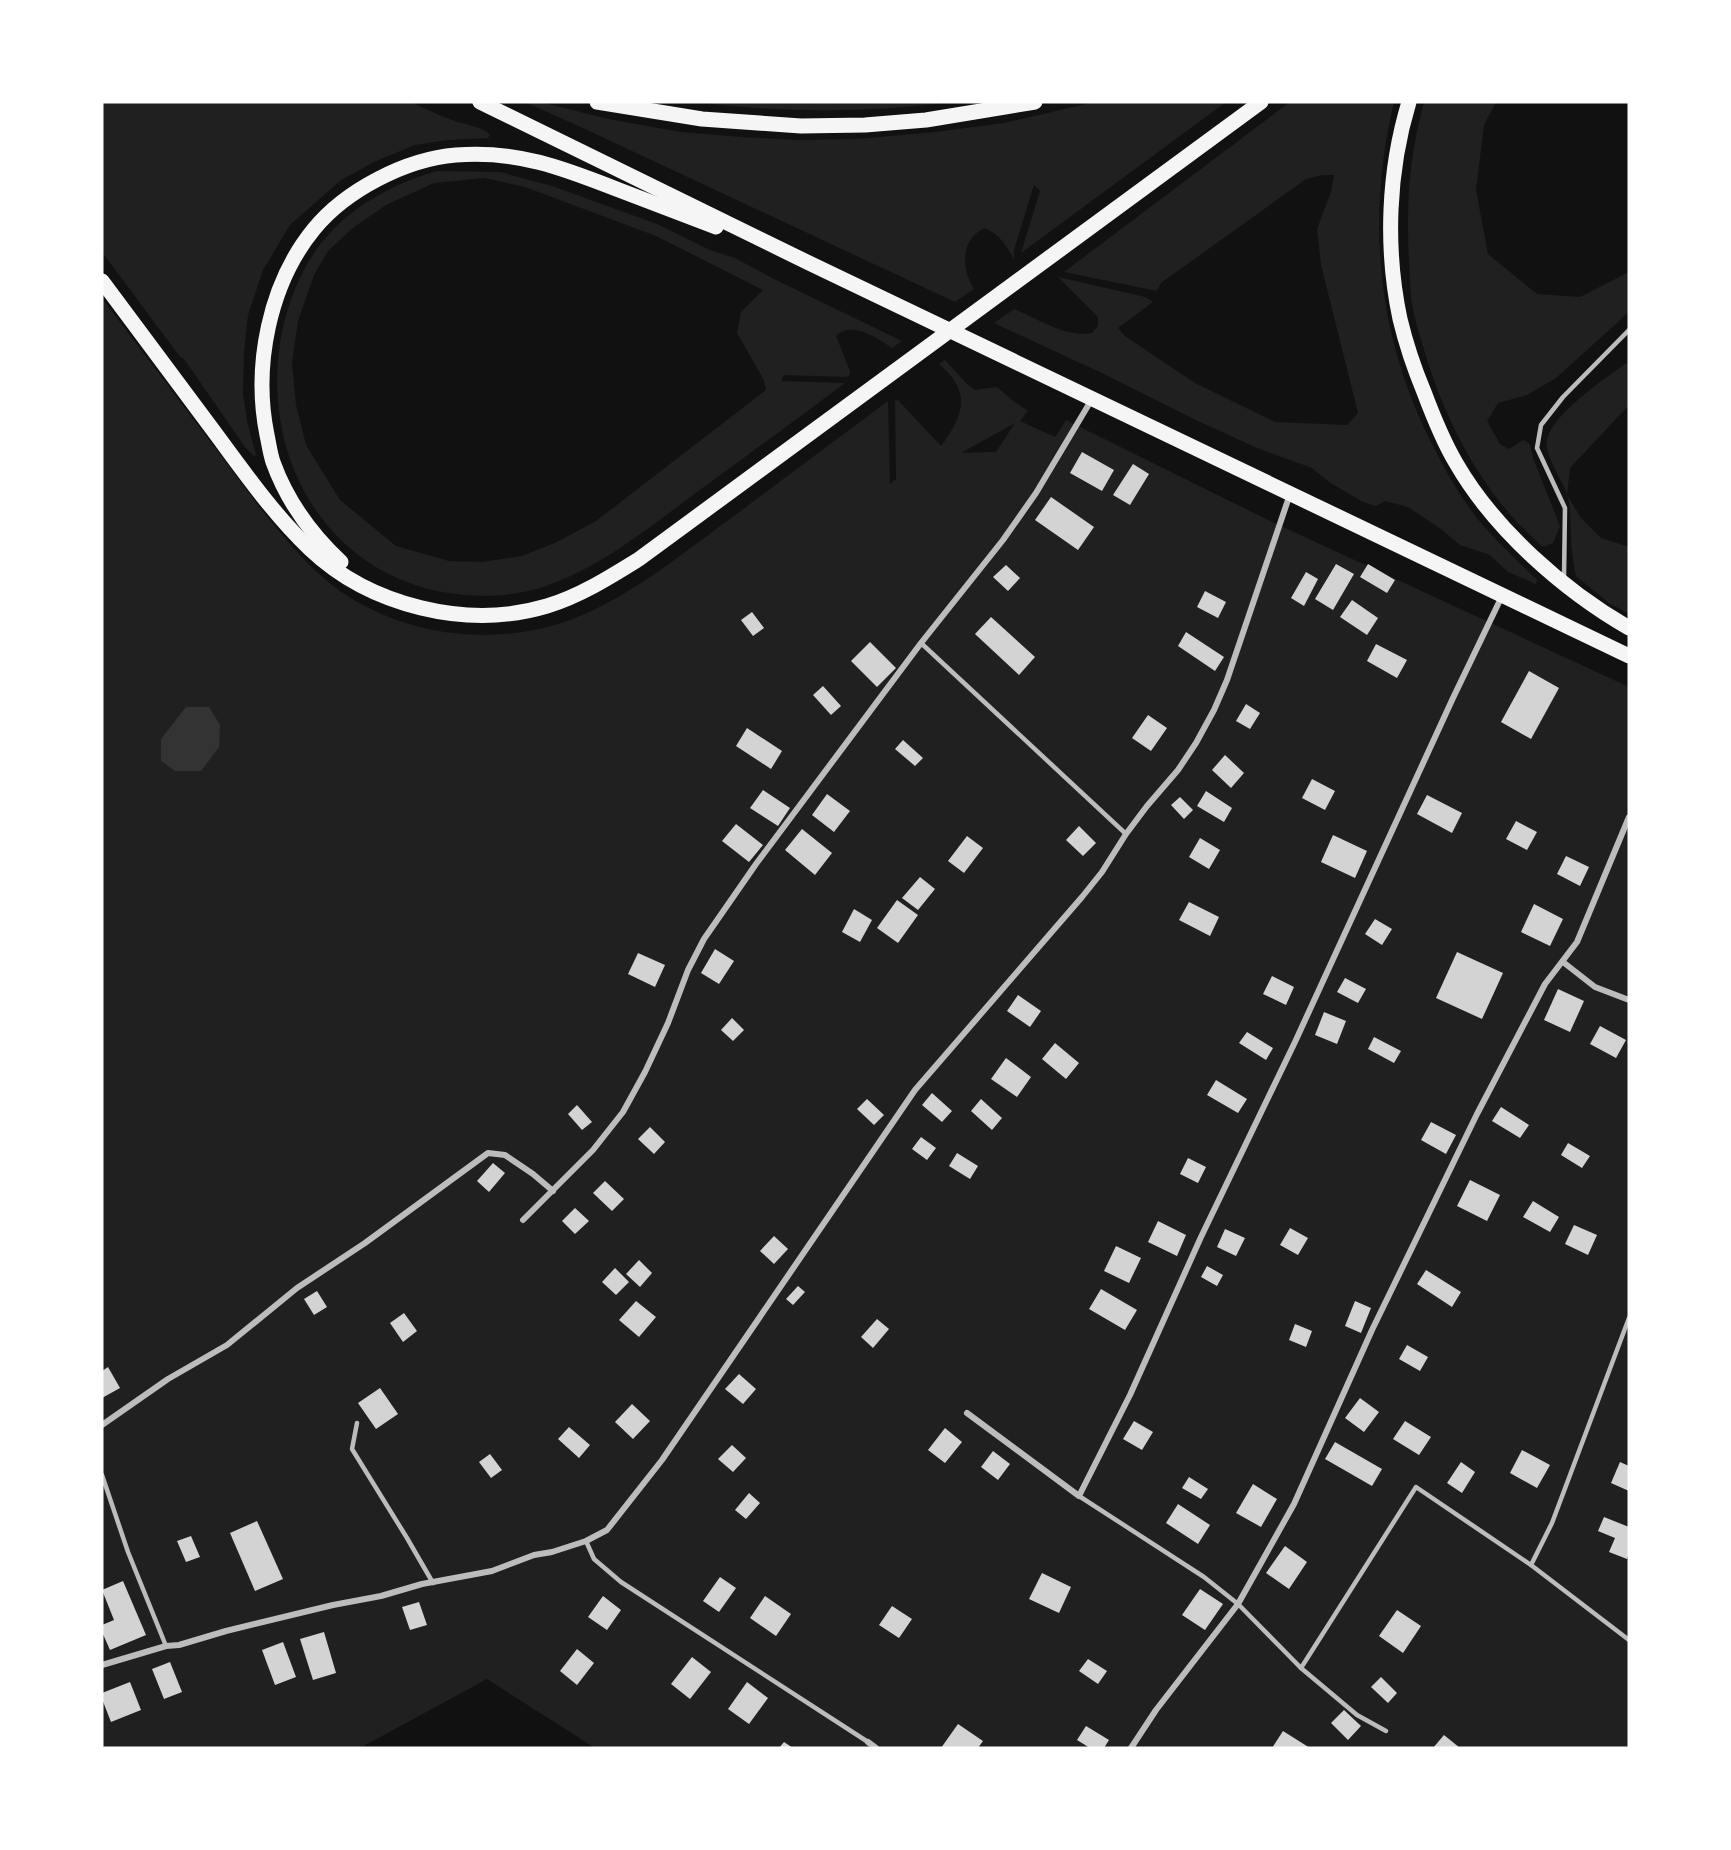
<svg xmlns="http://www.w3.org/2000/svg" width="1731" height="1850" font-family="Overpass,sans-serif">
<rect width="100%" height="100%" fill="#111"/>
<g fill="#202020" fill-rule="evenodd">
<path d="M102 102H411C426 109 440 116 455 121 466 125 482 126 490 135L488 138 447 140 415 145 374 162 341 180 290 225 263 270 248 315 244 352 243 394 247 421 256 455 254 456 245 447 184 359 180 357 102 252Z"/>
<path d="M525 102 545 103 608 119 681 132 741 137 798 140 858 139 935 132 1004 123 1095 102H1226L1021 253 1040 191 1034 185 1014 250V259C1006 246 999 233 984 228 960 241 961 268 974 289L955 302 585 129Z"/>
<path d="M695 102H952C867 113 780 113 695 102Z"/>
<path d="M1290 102H1394C1366 219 1377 336 1432 444 1445 470 1459 495 1477 518 1495 540 1517 560 1537 580L1536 584 1508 572 1490 555 1460 545 1441 529 1408 507 1385 501 1376 506 1363 502 1329 482 1312 468 1257 448 1196 420 1108 376 994 323 1014 309C1038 319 1066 338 1092 333L1098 326V317L1058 277 1145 297 1153 302 1118 328 1125 336 1195 383 1275 422 1347 425 1358 413 1321 265 1317 229 1331 192 1334 175H1322L1306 179 1161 283 1157 291 1064 272Z"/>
<path d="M1424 102H1496L1484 125 1476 190 1488 254 1537 294 1580 297 1629 272V312L1556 378 1527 395 1498 403 1487 421 1500 444 1509 449 1523 440 1530 444 1533 458 1560 526 1553 543 1543 547C1487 499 1451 433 1428 363 1423 346 1417 328 1413 310 1410 294 1410 277 1409 260 1406 205 1409 156 1424 102Z"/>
<path d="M437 171 500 172 552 186 657 224 710 250 735 258 774 279 902 341 892 348C878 338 851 320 836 336L850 371 849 376 845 377 784 375 781 381 845 383C796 420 746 456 697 492 650 527 601 567 546 586 511 598 473 598 437 591 315 564 258 443 283 327 291 293 306 259 329 234 357 203 398 182 437 171ZM485 178 525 187 656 236 763 290 741 312 737 333 764 380 766 390 596 521 557 542 522 556 482 562 449 561 396 546 340 500 306 445 296 405 292 363 298 321 314 275 328 251 354 227 386 205 434 183Z"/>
<path d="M102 298 261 509C285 538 309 569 340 591 411 640 508 649 587 613 638 590 682 554 727 521 781 481 834 441 888 401L890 484 896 479 895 401 898 400 941 446C964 415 972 392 939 364L945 360 967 384 975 390 997 387 1012 400 1028 411 1020 421 1055 437 1066 420 1268 520 1629 687V1748H595L487 1679 360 1748H102ZM1015 423 996 452 961 453Z"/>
<path d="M1629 361V405L1570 468 1567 495 1581 518 1601 538 1629 547V614L1609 603 1576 576C1573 562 1571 549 1571 535 1570 522 1571 511 1568 498 1564 482 1551 467 1547 448 1541 420 1609 376 1629 361Z"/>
</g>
<path fill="#333" d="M186 707H209L220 725 219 747 201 771H175L161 761V739Z"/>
<g fill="#d3d3d3">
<path d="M1082 452 1114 470 1102 491 1070 473Z"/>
<path d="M1133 464 1149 474 1130 505 1113 495Z"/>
<path d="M1051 497 1094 527 1078 550 1035 520Z"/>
<path d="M1336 564 1354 574 1333 610 1315 599Z"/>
<path d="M1368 564 1395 580 1387 593 1360 577Z"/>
<path d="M1006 565 1020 578 1008 591 993 577Z"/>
<path d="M1306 572 1318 579 1304 606 1291 598Z"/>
<path d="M1205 591 1226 602 1218 618 1197 607Z"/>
<path d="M1352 600 1378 618 1367 635 1340 617Z"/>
<path d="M752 612 764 628 753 636 741 620Z"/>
<path d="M991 617 1035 657 1019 675 975 634Z"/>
<path d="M1186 632 1224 657 1215 671 1178 646Z"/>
<path d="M870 642 896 668 877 687 851 661Z"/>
<path d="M1376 644 1407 660 1397 678 1367 661Z"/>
<path d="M1529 671 1559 688 1531 739 1501 722Z"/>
<path d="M823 686 841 706 831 715 813 695Z"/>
<path d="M1246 704 1260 713 1250 729 1236 721Z"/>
<path d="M1148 715 1167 728 1151 751 1132 738Z"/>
<path d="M747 728 782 751 771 769 736 746Z"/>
<path d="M903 740 923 758 915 766 895 749Z"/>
<path d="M1225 755 1244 773 1231 788 1212 770Z"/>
<path d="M1312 779 1335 791 1325 810 1302 798Z"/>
<path d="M763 790 790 808 778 826 750 808Z"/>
<path d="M1206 791 1232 808 1224 822 1197 806Z"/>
<path d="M827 794 850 811 834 832 812 815Z"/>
<path d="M1427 795 1462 813 1452 833 1417 814Z"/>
<path d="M1180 797 1193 810 1184 819 1171 805Z"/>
<path d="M1516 821 1537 832 1527 850 1506 839Z"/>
<path d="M736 824 763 845 749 862 722 841Z"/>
<path d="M1079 826 1096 843 1083 856 1066 840Z"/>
<path d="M802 829 832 853 815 875 785 850Z"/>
<path d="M1333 835 1367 851 1355 878 1321 862Z"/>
<path d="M967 836 983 848 964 873 948 861Z"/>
<path d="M1200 838 1220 850 1209 869 1189 857Z"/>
<path d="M1566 856 1589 867 1580 886 1557 874Z"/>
<path d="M920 877 935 889 918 910 902 898Z"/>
<path d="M897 900 918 915 898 943 877 928Z"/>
<path d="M1189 902 1219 917 1210 936 1179 920Z"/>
<path d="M1534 904 1563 919 1550 946 1521 932Z"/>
<path d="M854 909 872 920 860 942 842 932Z"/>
<path d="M1375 919 1392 929 1382 945 1365 934Z"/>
<path d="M715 949 734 961 719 984 701 973Z"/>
<path d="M1457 952 1503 973 1482 1019 1436 998Z"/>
<path d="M638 953 665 965 655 987 628 974Z"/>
<path d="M1272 976 1294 987 1286 1005 1263 994Z"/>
<path d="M1345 978 1366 989 1358 1003 1337 992Z"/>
<path d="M1558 989 1584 1001 1570 1032 1544 1020Z"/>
<path d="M1018 995 1041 1011 1030 1027 1007 1011Z"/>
<path d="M1324 1012 1346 1021 1337 1044 1315 1035Z"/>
<path d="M732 1018 744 1030 733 1041 721 1030Z"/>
<path d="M1600 1026 1626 1040 1616 1058 1590 1044Z"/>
<path d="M1247 1032 1273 1048 1266 1060 1239 1043Z"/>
<path d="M1374 1037 1401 1051 1394 1063 1368 1049Z"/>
<path d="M1055 1043 1079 1063 1066 1079 1042 1059Z"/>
<path d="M1006 1058 1031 1077 1017 1097 991 1079Z"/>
<path d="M1216 1080 1247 1099 1238 1113 1207 1095Z"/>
<path d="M932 1093 952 1111 942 1122 922 1105Z"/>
<path d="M867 1099 884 1115 874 1125 857 1109Z"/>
<path d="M981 1099 1002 1118 992 1130 971 1111Z"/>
<path d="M577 1105 592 1122 582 1130 568 1114Z"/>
<path d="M1501 1107 1529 1125 1520 1138 1492 1121Z"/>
<path d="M1431 1122 1456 1135 1446 1154 1421 1140Z"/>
<path d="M650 1127 665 1142 654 1154 638 1139Z"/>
<path d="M921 1137 936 1148 927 1160 912 1149Z"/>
<path d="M1568 1143 1590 1156 1582 1168 1561 1155Z"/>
<path d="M957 1153 978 1166 970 1179 949 1166Z"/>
<path d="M1188 1158 1206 1167 1198 1183 1180 1174Z"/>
<path d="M493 1163 505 1173 489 1192 477 1181Z"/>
<path d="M1470 1180 1500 1195 1487 1221 1457 1206Z"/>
<path d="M605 1181 624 1199 612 1211 593 1193Z"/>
<path d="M1533 1201 1559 1217 1550 1232 1523 1217Z"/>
<path d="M575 1208 589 1221 575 1234 562 1221Z"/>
<path d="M1158 1221 1186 1235 1177 1256 1148 1242Z"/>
<path d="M1574 1225 1597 1235 1588 1255 1565 1244Z"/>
<path d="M1290 1228 1308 1238 1298 1255 1280 1245Z"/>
<path d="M1225 1229 1245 1238 1236 1256 1217 1247Z"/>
<path d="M774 1236 788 1249 774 1264 760 1251Z"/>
<path d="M1116 1246 1141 1258 1129 1283 1104 1271Z"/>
<path d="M639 1260 652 1273 640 1287 626 1274Z"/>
<path d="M1207 1266 1223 1275 1217 1286 1201 1277Z"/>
<path d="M615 1268 629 1282 616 1295 602 1282Z"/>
<path d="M1426 1270 1461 1292 1452 1307 1417 1284Z"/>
<path d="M798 1286 805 1292 793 1305 786 1299Z"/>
<path d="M1101 1289 1137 1310 1125 1330 1089 1309Z"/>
<path d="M317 1291 327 1307 314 1315 304 1299Z"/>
<path d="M636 1301 656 1317 639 1337 619 1320Z"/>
<path d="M1355 1301 1371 1308 1361 1333 1345 1326Z"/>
<path d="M404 1313 417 1331 403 1342 390 1323Z"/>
<path d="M877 1319 889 1329 873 1348 861 1337Z"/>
<path d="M1295 1324 1312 1331 1306 1347 1289 1340Z"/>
<path d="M1407 1345 1428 1357 1420 1371 1399 1359Z"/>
<path d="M108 1367 120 1388 102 1398V1371Z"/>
<path d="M739 1374 756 1389 743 1404 725 1389Z"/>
<path d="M380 1388 398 1414 376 1429 358 1403Z"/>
<path d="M1360 1398 1379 1412 1364 1432 1345 1418Z"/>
<path d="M632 1404 650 1421 633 1439 615 1422Z"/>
<path d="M1134 1421 1153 1432 1142 1450 1123 1439Z"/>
<path d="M1405 1421 1431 1437 1419 1455 1393 1439Z"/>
<path d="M569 1427 590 1445 579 1458 558 1439Z"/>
<path d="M945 1428 962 1442 945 1463 928 1450Z"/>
<path d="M1335 1442 1382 1469 1372 1486 1325 1459Z"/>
<path d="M732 1445 746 1458 733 1472 718 1459Z"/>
<path d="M1522 1450 1550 1465 1537 1488 1510 1473Z"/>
<path d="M993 1451 1010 1464 998 1480 981 1467Z"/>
<path d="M490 1454 502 1470 491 1478 479 1462Z"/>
<path d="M1461 1462 1475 1472 1462 1493 1447 1483Z"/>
<path d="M1620 1462 1629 1466V1491L1611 1483Z"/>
<path d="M1189 1477 1208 1489 1201 1499 1182 1488Z"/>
<path d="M1253 1484 1277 1499 1261 1527 1236 1513Z"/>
<path d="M749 1493 760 1503 746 1519 735 1510Z"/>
<path d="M1178 1504 1210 1525 1198 1544 1166 1523Z"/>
<path d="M1604 1517 1629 1527V1554L1627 1559 1609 1552 1615 1538 1598 1531Z"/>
<path d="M257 1521 283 1579 255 1591 230 1533Z"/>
<path d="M191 1536 200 1557 186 1562 177 1541Z"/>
<path d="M1285 1546 1307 1562 1289 1589 1266 1573Z"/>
<path d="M1042 1573 1071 1587 1059 1613 1029 1599Z"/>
<path d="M720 1577 736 1588 719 1612 703 1601Z"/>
<path d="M123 1581 146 1635 110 1650 102 1632V1625L114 1620 102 1590Z"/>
<path d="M1200 1589 1223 1604 1205 1630 1182 1615Z"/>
<path d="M603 1596 621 1610 607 1630 588 1617Z"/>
<path d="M765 1596 791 1614 776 1636 750 1618Z"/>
<path d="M419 1602 427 1625 410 1630 402 1607Z"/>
<path d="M892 1606 912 1619 899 1638 879 1625Z"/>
<path d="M1397 1610 1421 1626 1403 1653 1379 1636Z"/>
<path d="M324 1632 336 1673 313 1680 300 1639Z"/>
<path d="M283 1642 296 1677 275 1685 262 1650Z"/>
<path d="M577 1649 594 1663 577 1685 560 1671Z"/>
<path d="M692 1657 711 1672 690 1699 671 1684Z"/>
<path d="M1088 1659 1107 1671 1098 1684 1079 1671Z"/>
<path d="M170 1662 182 1692 164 1699 152 1669Z"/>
<path d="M1381 1677 1397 1693 1388 1703 1371 1687Z"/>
<path d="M130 1682 141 1710 111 1722 102 1699V1693Z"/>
<path d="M747 1682 768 1698 749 1724 728 1709Z"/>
<path d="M1344 1710 1361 1726 1348 1740 1331 1723Z"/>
<path d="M958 1724 983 1741 978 1748H941Z"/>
<path d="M1086 1726 1109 1740 1104 1748H1090L1077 1740Z"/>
<path d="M1283 1731 1310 1748H1272Z"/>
<path d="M1444 1735 1460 1748H1433Z"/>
<path d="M784 1742 793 1748H779Z"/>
</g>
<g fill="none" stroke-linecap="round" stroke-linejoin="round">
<g stroke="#bcbcbc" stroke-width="4.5">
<path d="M1564 578 1565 508 1537 448 1541 425 1563 397 1629 330"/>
<path d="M921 643 1126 834"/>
<path d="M357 1423 352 1449 407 1538 433 1583"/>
<path d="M102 1475 128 1552 166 1646"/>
<path d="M1079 1496 1204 1577 1238 1604 1301 1668 1357 1715 1386 1731"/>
<path d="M586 1541 594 1559 621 1582 868 1742"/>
<path d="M1531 1565 1552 1523 1629 1318"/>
<path d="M1301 1668 1416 1487 1531 1565 1629 1640"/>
</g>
<g stroke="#bcbcbc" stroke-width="6">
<path d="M1563 962 1595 987 1629 1000"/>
<path d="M523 1220 593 1150 623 1112 645 1072 668 1023 688 970 704 939 756 864 921 643 1003 540 1036 493 1092 399"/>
<path d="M967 1413 1079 1496 1130 1395 1201 1237 1295 1042 1453 698 1502 596"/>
<path d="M102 1425 168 1379 227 1345 297 1288 365 1243 488 1153 505 1155 533 1174 553 1191"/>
<path d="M102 1665 166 1646 179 1645 226 1631 333 1605 381 1596 422 1584 492 1571 534 1555 552 1552 586 1541 607 1530 662 1460 915 1090 1082 897 1102 872 1126 834 1147 806 1178 770 1196 743 1214 710 1227 680 1290 494"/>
<path d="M868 1742 876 1748"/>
<path d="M1131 1748 1156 1710 1238 1604 1294 1504 1372 1330 1477 1114 1545 984 1577 942 1629 817"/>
</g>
<g stroke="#f5f5f5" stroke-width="15">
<path d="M480 102 809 263 1629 656"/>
<path d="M597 102 702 119 801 126 865 125 926 120 1035 102"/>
<path d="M1409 102C1388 171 1385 248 1400 319 1406 344 1414 368 1424 392 1433 416 1443 441 1456 463 1494 529 1563 590 1629 628"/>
<path d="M102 281C137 328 172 375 207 422 240 466 271 512 310 549 370 606 467 630 547 606 580 596 610 577 639 559L1261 102"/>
<path d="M341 562C310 533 287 501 273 462 270 453 269 444 267 435 253 366 269 284 314 229 346 190 406 159 456 155 517 150 563 168 619 190 651 202 684 215 716 227"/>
</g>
</g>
<rect width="1731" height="1850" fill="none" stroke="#ffffff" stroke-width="207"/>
</svg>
